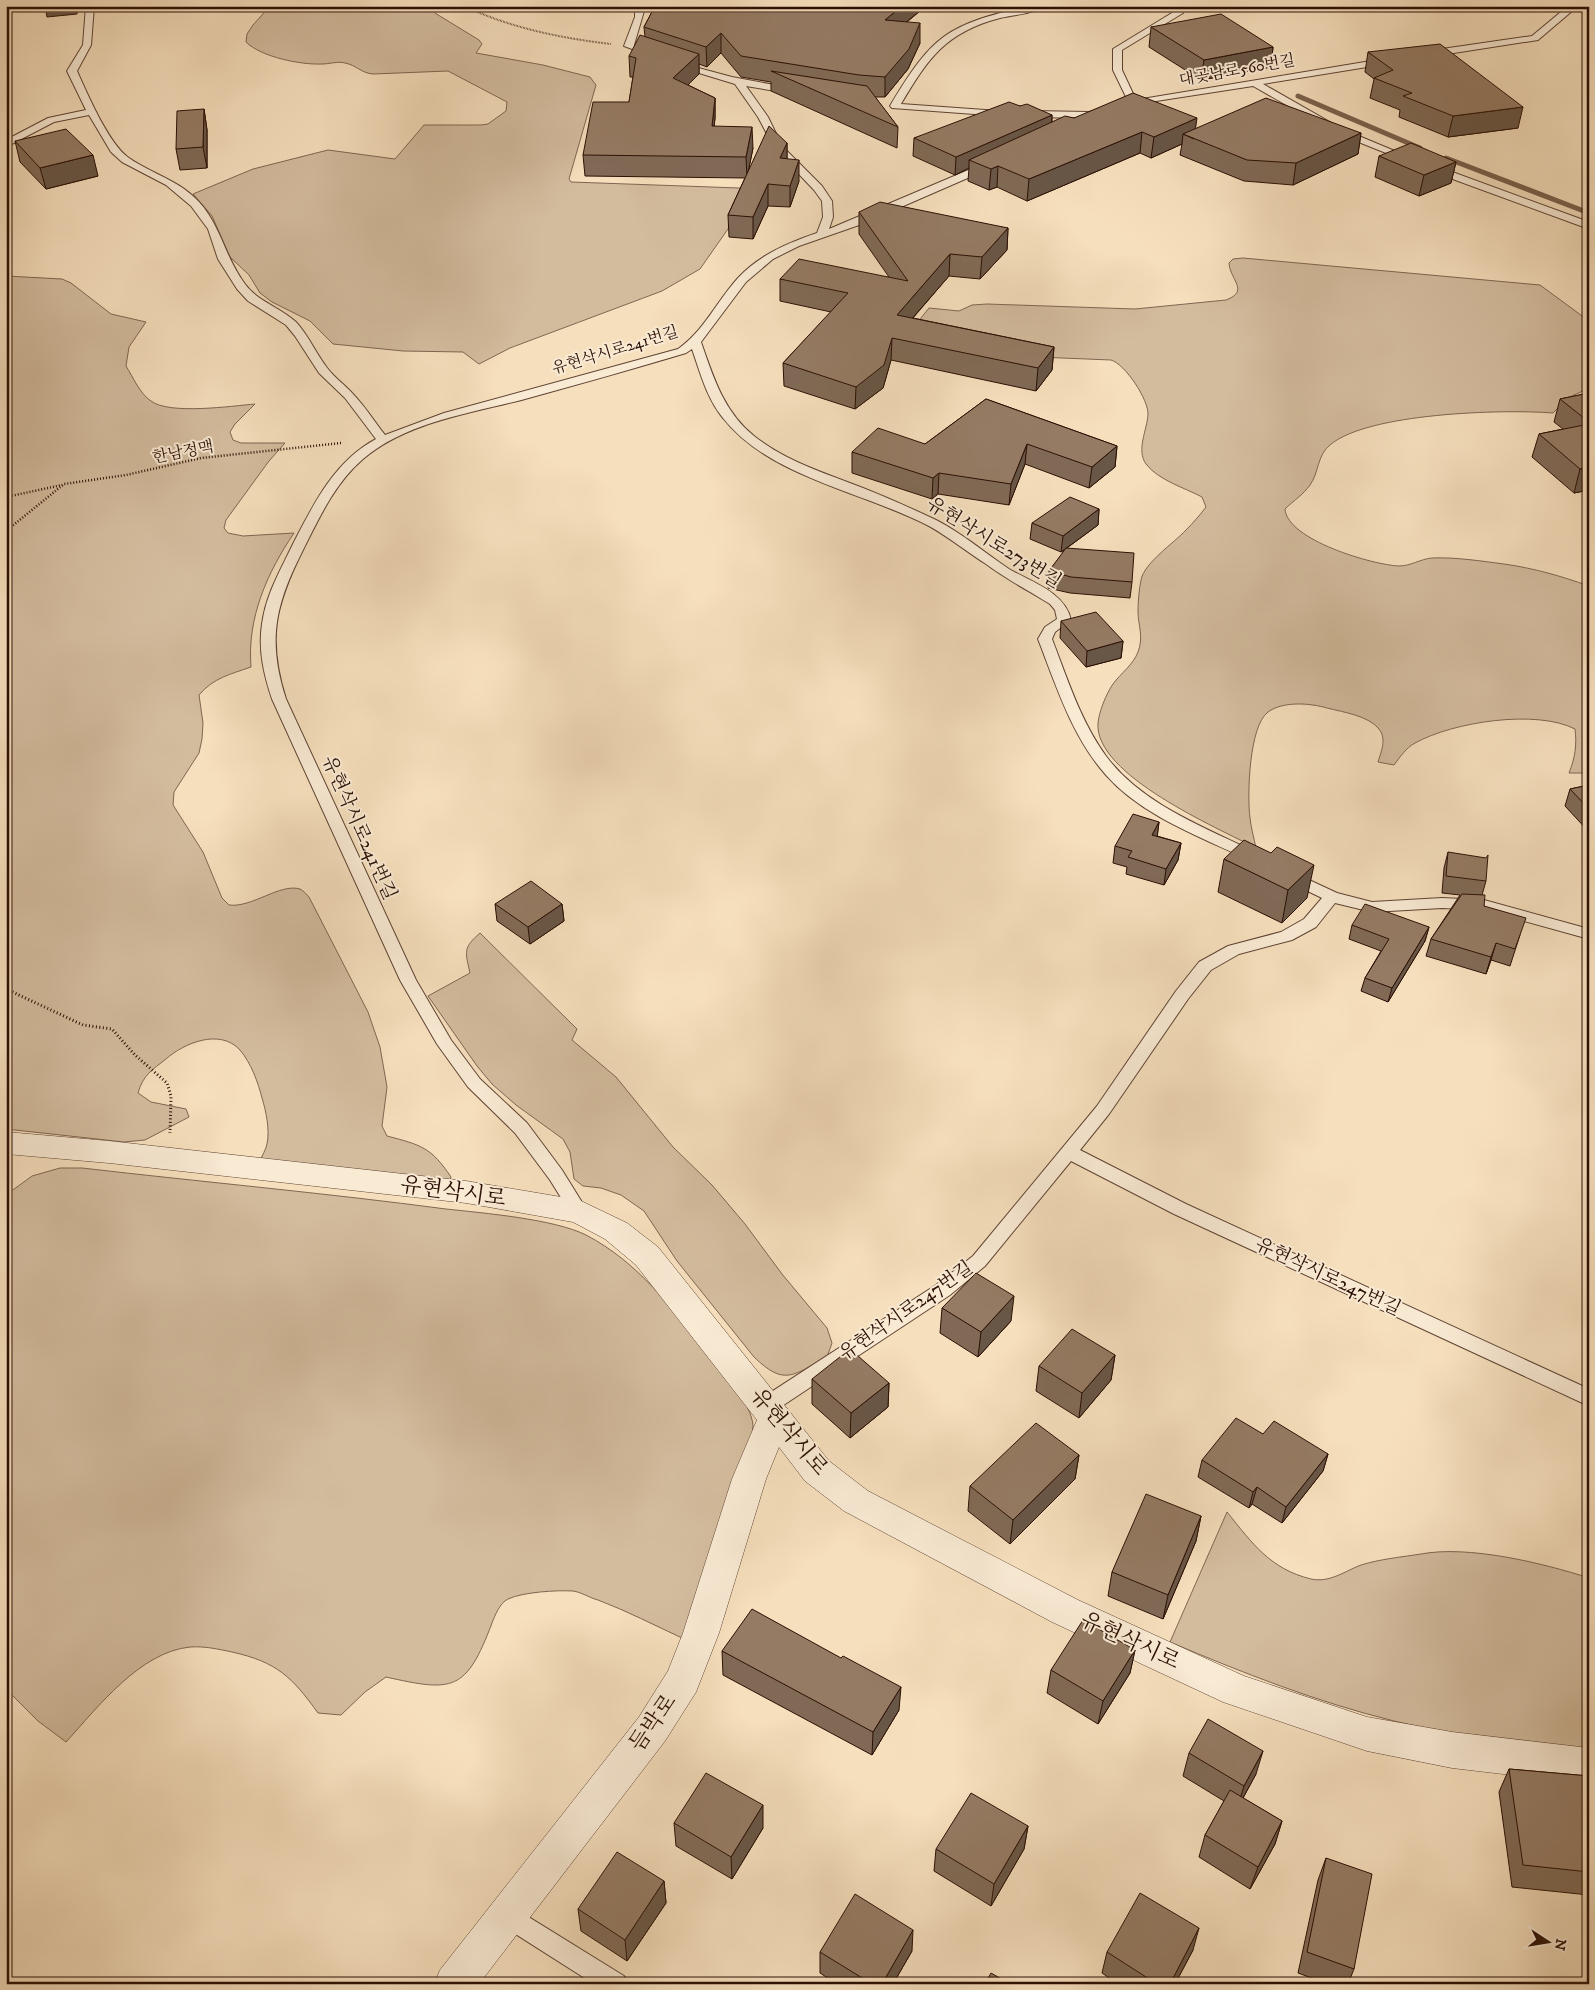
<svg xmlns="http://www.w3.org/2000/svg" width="1595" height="1990" font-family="'IM FELL DW Pica','Noto Serif KR',serif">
<rect width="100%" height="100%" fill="#f6dfbd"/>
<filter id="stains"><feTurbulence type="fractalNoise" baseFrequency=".004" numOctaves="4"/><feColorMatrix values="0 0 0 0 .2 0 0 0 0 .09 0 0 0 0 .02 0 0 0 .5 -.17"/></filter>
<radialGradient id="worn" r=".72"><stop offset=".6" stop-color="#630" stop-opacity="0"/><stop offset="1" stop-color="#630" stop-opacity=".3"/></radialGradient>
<g fill="#d3bc9e" stroke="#7f6651">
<path d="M270 6H442L433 11 435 13 479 40 482 44 476 53 543 65 590 77 596 85 569 179 571 182 739 188 745 190 728 229 700 269 662 291 510 348 479 364 463 352 403 351 333 344 310 321 272 302 260 293 249 275 230 257 212 216 193 194 253 169 328 150 395 159 424 125H481L488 124 506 111 507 102 448 71 373 74C361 73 356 65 345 63 337 61 330 64 322 64 301 65 261 57 246 42L247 34 253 25Z"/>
<path d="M1243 258 1540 285 1589 321V388L1568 398 1553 413C1503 409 1367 413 1330 445 1317 455 1319 473 1310 485 1303 495 1293 501 1285 509 1287 540 1373 565 1399 566 1411 566 1420 559 1432 558 1455 557 1481 561 1504 564 1533 568 1561 576 1589 586V773H1569C1575 758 1577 745 1575 729 1536 709 1453 722 1415 743 1406 748 1400 757 1394 765L1378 762C1381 752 1387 739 1379 729 1369 716 1343 712 1327 708 1310 703 1283 701 1268 712 1249 726 1247 796 1250 818 1251 828 1254 838 1256 848 1218 828 1094 775 1098 723 1099 712 1106 694 1113 684 1121 673 1133 665 1138 652 1144 636 1138 626 1138 611 1138 601 1139 590 1141 580 1144 563 1174 543 1186 530 1193 523 1200 515 1206 507L1202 497C1185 488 1158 480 1146 464 1136 450 1147 430 1148 415 1149 400 1125 364 1111 360L1037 357 909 333 929 308 959 311 972 305 987 304 1135 309 1226 300C1250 291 1230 280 1229 263L1233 259Z"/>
<path d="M6 276 62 279 71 283 111 314 146 322 129 347 126 366C133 377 140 394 151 401 169 415 232 406 255 404L235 424 230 432 233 440 241 443H285L269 461 226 520 224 528 228 533 243 536 294 533C267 573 247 618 251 667 231 674 213 678 199 695L203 723 202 739 199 753 174 792 173 805 203 852 222 898 229 905C252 908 280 883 300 889 303 890 307 895 309 897L368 1012 380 1047 387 1087 382 1126 387 1136C421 1145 431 1147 451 1177L447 1186 260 1161C262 1156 266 1149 267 1144 270 1130 266 1111 262 1098 258 1082 251 1063 240 1050 220 1028 184 1043 166 1059 152 1070 143 1075 138 1093L151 1102 186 1109 189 1117 145 1140 124 1142 6 1129Z"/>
<path d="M480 933 577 1029 572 1040 616 1077 673 1147 712 1185 745 1224 782 1274 827 1328 832 1343 827 1357C793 1375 785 1387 754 1357L677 1261 644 1211 621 1195 601 1188 583 1186 574 1179 570 1152 563 1139 516 1105 492 1084 477 1066 428 996 470 973C465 951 463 948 480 933Z"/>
<path d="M60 1168H82C203 1182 325 1193 446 1209 483 1213 554 1219 586 1235 638 1262 672 1308 707 1353 721 1371 752 1403 753 1426 753 1433 749 1442 748 1449L682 1638C654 1625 627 1611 598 1600 590 1598 581 1592 573 1591 557 1590 523 1592 508 1599 500 1603 495 1615 492 1623 466 1692 453 1692 386 1677L365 1692 341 1715 318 1713C292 1677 277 1662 232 1652 218 1649 204 1646 190 1647 140 1652 98 1707 66 1742L38 1721 6 1689V1195L32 1176Z"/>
<path d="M1227 1512C1252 1543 1270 1569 1311 1579 1330 1583 1345 1571 1361 1565 1380 1559 1402 1557 1421 1554 1468 1545 1543 1563 1589 1578V1751C1524 1743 1458 1737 1394 1721 1317 1702 1243 1673 1170 1642Z"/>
</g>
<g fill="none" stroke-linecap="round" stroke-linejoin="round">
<g stroke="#7b614d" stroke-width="5">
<path d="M1298 96 1420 148"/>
<path d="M1446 158 1589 213"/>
</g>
<g stroke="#5e4332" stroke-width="2">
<g id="lane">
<path d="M86 6H94L91 45 77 71C87 93 109 145 129 158 152 174 179 180 199 202 221 226 225 258 245 284 258 302 280 307 296 322 309 336 316 354 328 369 335 378 345 385 352 393 364 405 374 421 385 435L444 413 678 349C704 331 717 301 738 278 759 255 788 243 817 233L823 217 822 201 814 190 775 149 758 117 735 84 676 66V62L732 77 796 89 798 91 793 94 746 86 768 117 782 146 822 186 832 201 833 217 829 229 985 163H993V167L862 224 799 246 773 259 746 282 701 342C713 377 724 412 754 436 787 462 825 473 863 488 888 498 913 509 936 520 962 533 985 553 1009 569 1031 582 1065 592 1071 620L1055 632 1052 639C1067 678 1081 722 1106 756 1142 805 1207 828 1259 854L1262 857 1259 860H1249C1201 837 1142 816 1106 775 1072 737 1056 685 1038 639L1045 627 1057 619 1055 610 1050 604C1029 591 1006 579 986 564 967 552 949 537 929 526 864 492 769 477 723 418 707 399 700 372 692 349L686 353C633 369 579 384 525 399 472 413 406 422 363 459 335 483 319 518 303 550 275 605 267 640 286 699L416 980 451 1040 480 1079 527 1123 562 1170 588 1212 585 1217 579 1219 573 1217 550 1180 515 1133 468 1087 437 1044 400 980 272 699C264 675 258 650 262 624 266 594 281 569 294 542 314 503 335 461 376 439L345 398 319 373 295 336 286 325 248 301 237 289 218 259 208 229 191 206 166 185 122 162 111 152 89 115 54 122 6 147V140L48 118 86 110 67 71 83 45Z"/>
<path d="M635 6H643L644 11 634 45 657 52V56H651L624 46 635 17Z"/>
<path d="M1028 6H1044C1033 14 1013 15 1000 18 946 32 928 58 901 104L999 111 1002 112V116L892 108 890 106C933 34 947 25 1028 6Z"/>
<path d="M1568 6H1578L1538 40 1428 57 1423 54 1428 51 1532 36Z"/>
<path d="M1180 8 1184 11 1183 13 1122 50V70L1136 100 1389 58 1394 61 1392 63 1263 84 1342 129 1414 159 1406 161 1336 133 1253 86 1124 106V102L1128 101 1113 70V49Z"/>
<path d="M1101 109 1106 112 1104 114 1089 118 1031 117 1026 114 1031 111 1089 112Z"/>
<path d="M1428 166H1436L1589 222V229L1428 170Z"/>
<path d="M1292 872 1337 893 1372 902 1442 898 1484 900 1589 929V939L1484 910 1442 908 1372 912 1335 903 1316 927 1292 940 1239 954 1211 970 1188 999 1109 1114 1080 1150 1186 1204 1589 1389V1406L1174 1214 1071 1161 985 1266 950 1295 773 1412 766 1414 759 1412 756 1406 759 1400 936 1285 973 1256 1097 1106 1176 991 1199 962 1228 946 1281 932 1304 919 1322 898 1287 881 1284 877 1287 873Z"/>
<path d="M506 1903 624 1976 628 1984H594L498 1923 494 1915 498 1907Z"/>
</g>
</g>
<g stroke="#5e4332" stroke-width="1">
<path id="street" d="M6 1132 109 1141 466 1181 579 1200 627 1223 658 1247 829 1461 868 1491 1078 1600 1244 1676 1367 1717 1452 1732 1589 1748V1784L1452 1768 1367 1751 1223 1702 1052 1622 844 1511 805 1481 779 1447 766 1479 719 1633 696 1692 665 1741 479 1984H434L440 1970 639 1717 668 1671 683 1633 732 1479 757 1420 636 1265 605 1239 573 1222 466 1203 109 1163 6 1154Z"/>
</g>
<path stroke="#2b0f04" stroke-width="2" stroke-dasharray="0.5 1" stroke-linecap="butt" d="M464 6C511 28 560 38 611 44"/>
<g stroke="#2b0f04" stroke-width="2.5" stroke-dasharray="1 2" stroke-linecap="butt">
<path d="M6 497 62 485"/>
<path d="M6 531 64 484 126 475 201 458 341 443"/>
</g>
<path stroke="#2b0f04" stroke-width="3" stroke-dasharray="1 2.5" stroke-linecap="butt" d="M6 989 83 1025 112 1029 135 1055 167 1083 171 1096 170 1133"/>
<use href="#lane" fill="#f9ead4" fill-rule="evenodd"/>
<use href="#street" fill="#f9ead4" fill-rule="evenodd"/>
</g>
<g fill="#806a56" stroke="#2b0f04">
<path d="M655 6H926L907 22 920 43 908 69 885 97H875L898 127 897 148 771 91V82L741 77 721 53 707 67 699 64V74L688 85 715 98V118L714 126 753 148 748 172 787 143V159L799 181 790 207 768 206 753 239 729 237 728 215 745 178 585 176 583 155 629 102 633 77H630L629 56 645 37 644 27Z"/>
<path d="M990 6H1020L999 11Z"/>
<path d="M1151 27 1273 47 1271 67 1201 80 1149 47Z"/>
<path d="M1368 52 1518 128 1448 137 1399 117 1400 110 1370 98 1374 79 1365 72Z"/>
<path d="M1020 106 1052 115V122L1074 118 1196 129 1361 133 1358 154 1293 185 1244 181 1180 155 1182 144 1151 158 1140 153 1027 201 997 187 989 190 968 181 969 168 955 175 913 156 914 138Z"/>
<path d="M204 109 207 130V168L180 170 176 149Z"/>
<path d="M15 141 98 176 46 189 20 162Z"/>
<path d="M1379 156 1456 162 1451 183 1419 196 1375 177Z"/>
<path d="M859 212 1008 228 1007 250 980 279 949 276 913 318 1054 347 1052 370 1036 391 891 360 883 388 855 409 784 386 783 363 831 312 780 301V279L889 277 859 234Z"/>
<path d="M1589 393V490L1574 493 1532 457 1539 434 1563 429 1554 422 1560 399Z"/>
<path d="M986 399 1117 446 1115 467 1089 488 1025 464 1009 505 938 494 932 499 852 473V452L925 444Z"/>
<path d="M1099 509 1098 525 1067 548 1132 582 1130 598 1070 593 1048 588 1049 571 1066 549 1061 552 1030 539 1032 523Z"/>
<path d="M1061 621 1123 641 1121 658 1086 667 1060 638Z"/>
<path d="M1589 785V832L1565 806 1570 789Z"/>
<path d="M1159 822 1157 836 1181 843 1178 860 1164 885 1126 874 1127 867 1113 863 1115 846Z"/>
<path d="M1448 852 1486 881 1482 895 1484 906 1520 935 1510 966 1491 960 1486 974 1426 956 1431 939 1460 895 1442 893 1444 868Z"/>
<path d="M1224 859 1307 898 1282 923 1218 892Z"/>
<path d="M495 904H562L564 921 530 944 497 921Z"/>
<path d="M1352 925 1429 927 1425 941 1388 1002 1361 991 1365 978 1381 951 1349 939Z"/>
<path d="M942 1308 1011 1321 978 1357 940 1333Z"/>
<path d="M1115 1355 1111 1380 1079 1418 1036 1391 1039 1366Z"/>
<path d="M812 1379 889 1383 888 1407 850 1438 812 1404Z"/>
<path d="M1263 1434 1328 1454 1323 1471 1282 1523 1252 1504 1249 1508 1198 1477 1202 1460Z"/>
<path d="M1079 1455 1075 1479 1010 1544 968 1511 970 1486Z"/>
<path d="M1201 1516 1196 1541 1163 1619 1108 1596 1112 1572Z"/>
<path d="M1135 1650 1130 1673 1098 1724 1047 1693 1051 1670Z"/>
<path d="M722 1651 899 1710 872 1755 723 1675Z"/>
<path d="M1189 1753 1256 1774 1243 1798 1282 1821 1275 1844 1250 1889 1199 1857 1205 1835 1224 1801 1183 1776Z"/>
<path d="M1509 1769 1589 1776V1895L1512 1887 1499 1792Z"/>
<path d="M674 1823 763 1828 732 1879 676 1846Z"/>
<path d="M1028 1826 1024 1849 991 1906 934 1871 936 1849Z"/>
<path d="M1326 1858 1354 1969 1348 1984H1328L1298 1973 1318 1880Z"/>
<path d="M664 1881 666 1903 627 1961 581 1931 578 1909Z"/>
<path d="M1193 1950 1175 1984H1118L1102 1973 1107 1952Z"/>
<path d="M912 1951 893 1984H837L820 1973V1952Z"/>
</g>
<g fill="#685646" stroke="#2b0f04">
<path d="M45 6H78L77 14 47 17Z"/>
<path d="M902 6H926L884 40 885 20Z"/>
<path d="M999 6H1020L999 11Z"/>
<path d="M920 23V43L908 69 885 97V77Z"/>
<path d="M721 33V53L707 67 706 47Z"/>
<path d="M1273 47 1271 67 1201 80 1204 60Z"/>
<path d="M699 54V74L674 99 673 78Z"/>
<path d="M715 98V118L712 147V126Z"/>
<path d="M1523 107 1518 128 1448 137 1453 116Z"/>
<path d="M204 109 207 130V168L203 147Z"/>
<path d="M1052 115 1051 132 969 160V168L955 175 956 157Z"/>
<path d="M1197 118 1194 139 1183 134 1182 144 1151 158 1154 137Z"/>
<path d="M752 127 753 148 747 178 746 157Z"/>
<path d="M1142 132 1140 153 1027 201 1029 179Z"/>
<path d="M1361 133 1358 154 1293 185 1296 163Z"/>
<path d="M787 143V164L780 158Z"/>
<path d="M93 155 98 176 46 189 40 168Z"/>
<path d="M799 160V181L790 207V186Z"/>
<path d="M1456 162 1451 183 1419 196 1424 175Z"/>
<path d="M998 166 997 187 989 190 991 169Z"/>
<path d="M768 184V206L753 239V217Z"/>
<path d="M1008 228 1007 250 980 279 982 257Z"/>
<path d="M950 254 949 276 896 337 897 315Z"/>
<path d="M892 338 891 360 883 388 855 409 856 387Z"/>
<path d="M1054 347 1052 370 1036 391 1038 368Z"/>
<path d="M1027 444 1025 464 1009 505 1011 484Z"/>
<path d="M1117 446 1115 467 1089 488 1092 467Z"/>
<path d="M1589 467V490L1574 493 1580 469Z"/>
<path d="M939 473 938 494 932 499 933 478Z"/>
<path d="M1099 509 1098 525 1061 552 1063 536Z"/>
<path d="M1123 641 1121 658 1086 667 1087 651Z"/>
<path d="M1159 822 1157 839 1152 835Z"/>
<path d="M1181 843 1178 860 1164 885 1166 869Z"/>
<path d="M1314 865 1307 898 1282 923 1288 890Z"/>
<path d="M562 904 564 921 530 944 528 927Z"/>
<path d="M1429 927 1425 941 1388 1002 1392 988Z"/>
<path d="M1496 943 1491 960 1486 974 1491 957Z"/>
<path d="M1014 1296 1011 1321 978 1357 981 1332Z"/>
<path d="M1115 1355 1111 1380 1079 1418 1082 1393Z"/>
<path d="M889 1383 888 1407 850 1438 851 1413Z"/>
<path d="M1328 1454 1323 1471 1282 1523 1286 1507Z"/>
<path d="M1079 1455 1075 1479 1010 1544 1013 1520Z"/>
<path d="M1257 1487 1252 1504 1249 1508 1253 1492Z"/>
<path d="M1201 1516 1196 1541 1163 1619 1168 1595Z"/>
<path d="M1135 1650 1130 1673 1098 1724 1103 1701Z"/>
<path d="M901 1687 899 1710 872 1755 873 1732Z"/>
<path d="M1263 1751 1256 1774 1237 1809 1244 1786Z"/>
<path d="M763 1805V1828L732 1879 731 1857Z"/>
<path d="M1282 1821 1275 1844 1250 1889 1258 1867Z"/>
<path d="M1028 1826 1024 1849 991 1906 994 1884Z"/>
<path d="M664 1881 666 1903 627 1961 625 1940Z"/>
<path d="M1199 1928 1193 1950 1175 1984H1170Z"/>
<path d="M913 1930 912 1951 893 1984H882Z"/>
</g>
<g fill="#957b64" stroke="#2b0f04">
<path d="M655 6H902L885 20 920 23 909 49 885 77 859 75 741 56 721 33 706 47 644 27Z"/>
<path d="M1221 14 1273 47 1204 60 1151 27Z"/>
<path d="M640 35 699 54 673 78 715 98 712 126 752 127 746 157 583 155 593 102H629L636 58 629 56Z"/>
<path d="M1440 44 1523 107 1453 116 1403 96 1412 93 1374 78 1393 70 1368 52Z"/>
<path d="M771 71 867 86 898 127Z"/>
<path d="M1133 93 1197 118 1154 137 1142 132 1029 179 998 166 991 169 969 160 1065 116 1074 118Z"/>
<path d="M1266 98 1361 133 1296 163 1247 160 1183 134Z"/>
<path d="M1009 102 1020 106 1027 104 1052 115 956 157 914 138Z"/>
<path d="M204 109 203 147 176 149 177 111Z"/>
<path d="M769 126 787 143 780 158 799 160 790 186 768 184 753 217 728 215Z"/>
<path d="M66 129 93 155 40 168 15 141Z"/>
<path d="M1411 143 1456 162 1424 175 1379 156Z"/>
<path d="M880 202 1008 228 982 257 950 254 897 315 1054 347 1038 368 892 338 884 365 856 387 783 363 848 293 780 279 799 259 908 281 859 212Z"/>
<path d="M1589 393V422L1560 399Z"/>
<path d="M986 399 1117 446 1092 467 1027 444 1011 484 939 473 933 478 852 452 878 428 925 444Z"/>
<path d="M1589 424V467L1580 469 1539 434Z"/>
<path d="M1070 497 1099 509 1063 536 1032 523Z"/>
<path d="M1066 548 1134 553 1132 582 1071 577 1049 571Z"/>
<path d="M1096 612 1123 641 1087 651 1061 621Z"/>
<path d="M1589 785V809L1570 789Z"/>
<path d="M1133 814 1159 822 1152 835 1181 843 1166 869 1128 857 1132 851 1115 846Z"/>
<path d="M1244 840 1271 853 1277 847 1314 865 1288 890 1224 859Z"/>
<path d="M1448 852 1486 858 1488 855 1486 881 1446 876Z"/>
<path d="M531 881 562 904 528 927 495 904Z"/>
<path d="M1462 894 1485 895 1484 906 1526 918 1515 949 1496 943 1491 957 1431 939Z"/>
<path d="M1365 904 1429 927 1392 988 1365 978 1389 939 1352 925Z"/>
<path d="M976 1273 1014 1296 981 1332 942 1308Z"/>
<path d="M1072 1329 1115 1355 1082 1393 1039 1366Z"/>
<path d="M850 1349 889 1383 851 1413 812 1379Z"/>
<path d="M1236 1418 1263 1434 1274 1421 1328 1454 1286 1507 1257 1487 1253 1492 1202 1460Z"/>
<path d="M1036 1423 1079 1455 1013 1520 970 1486Z"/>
<path d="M1146 1494 1201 1516 1168 1595 1112 1572Z"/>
<path d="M752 1609 841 1658 843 1656 901 1687 873 1732 722 1651Z"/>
<path d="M1083 1620 1135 1650 1103 1701 1051 1670Z"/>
<path d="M1208 1719 1263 1751 1244 1786 1189 1753Z"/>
<path d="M1509 1769 1589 1776V1872L1523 1865Z"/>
<path d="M706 1773 763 1805 731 1857 674 1823Z"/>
<path d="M1230 1790 1282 1821 1258 1867 1205 1835Z"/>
<path d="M971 1793 1028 1826 994 1884 936 1849Z"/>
<path d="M617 1852 664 1881 625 1940 578 1909Z"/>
<path d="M1326 1858 1372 1874 1354 1969 1307 1952Z"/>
<path d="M1140 1893 1199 1928 1170 1984H1157L1107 1952Z"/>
<path d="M855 1894 913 1930 882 1984H872L820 1952Z"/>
<path d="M991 1973 1010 1984H985Z"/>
</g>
<g text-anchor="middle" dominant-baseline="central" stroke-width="4" stroke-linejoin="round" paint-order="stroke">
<g font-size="16" fill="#2b0f04" stroke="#f9ead4">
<text transform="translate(1237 70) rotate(-10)">대곶남로560번길</text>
<text transform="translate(615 350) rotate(-17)">유현삭시로241번길</text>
<text transform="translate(183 452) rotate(-11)">한남정맥</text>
</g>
<g font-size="19" fill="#2b0f04" stroke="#f9ead4">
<text transform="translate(994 543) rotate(32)">유현삭시로273번길</text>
<text transform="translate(359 828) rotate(66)">유현삭시로241번길</text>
<text transform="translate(1328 1277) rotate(25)">유현삭시로247번길</text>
<text transform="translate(906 1311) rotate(-35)">유현삭시로247번길</text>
</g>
<g font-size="22" fill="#2b0f04" stroke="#f9ead4">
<text transform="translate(453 1192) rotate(8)">유현삭시로</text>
<text transform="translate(789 1432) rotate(50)">유현삭시로</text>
<text transform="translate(1130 1641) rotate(25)">유현삭시로</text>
<text transform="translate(653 1723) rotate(-55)">듬박로</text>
</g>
</g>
<rect width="1595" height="1990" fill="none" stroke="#f6dfbd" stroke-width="25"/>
<rect x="8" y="8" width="1580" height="1975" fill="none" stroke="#2b0f04" stroke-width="2.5"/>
<rect x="12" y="12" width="1570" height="1965" fill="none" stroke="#2b0f04"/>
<g transform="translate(1548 1942) rotate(102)" stroke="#f9ead4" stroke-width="4" paint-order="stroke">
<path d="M0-4L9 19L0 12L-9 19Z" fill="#2b0f04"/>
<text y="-8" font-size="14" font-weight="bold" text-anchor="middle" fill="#2b0f04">N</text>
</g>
<rect width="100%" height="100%" filter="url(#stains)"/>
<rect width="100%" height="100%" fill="url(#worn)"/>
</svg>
